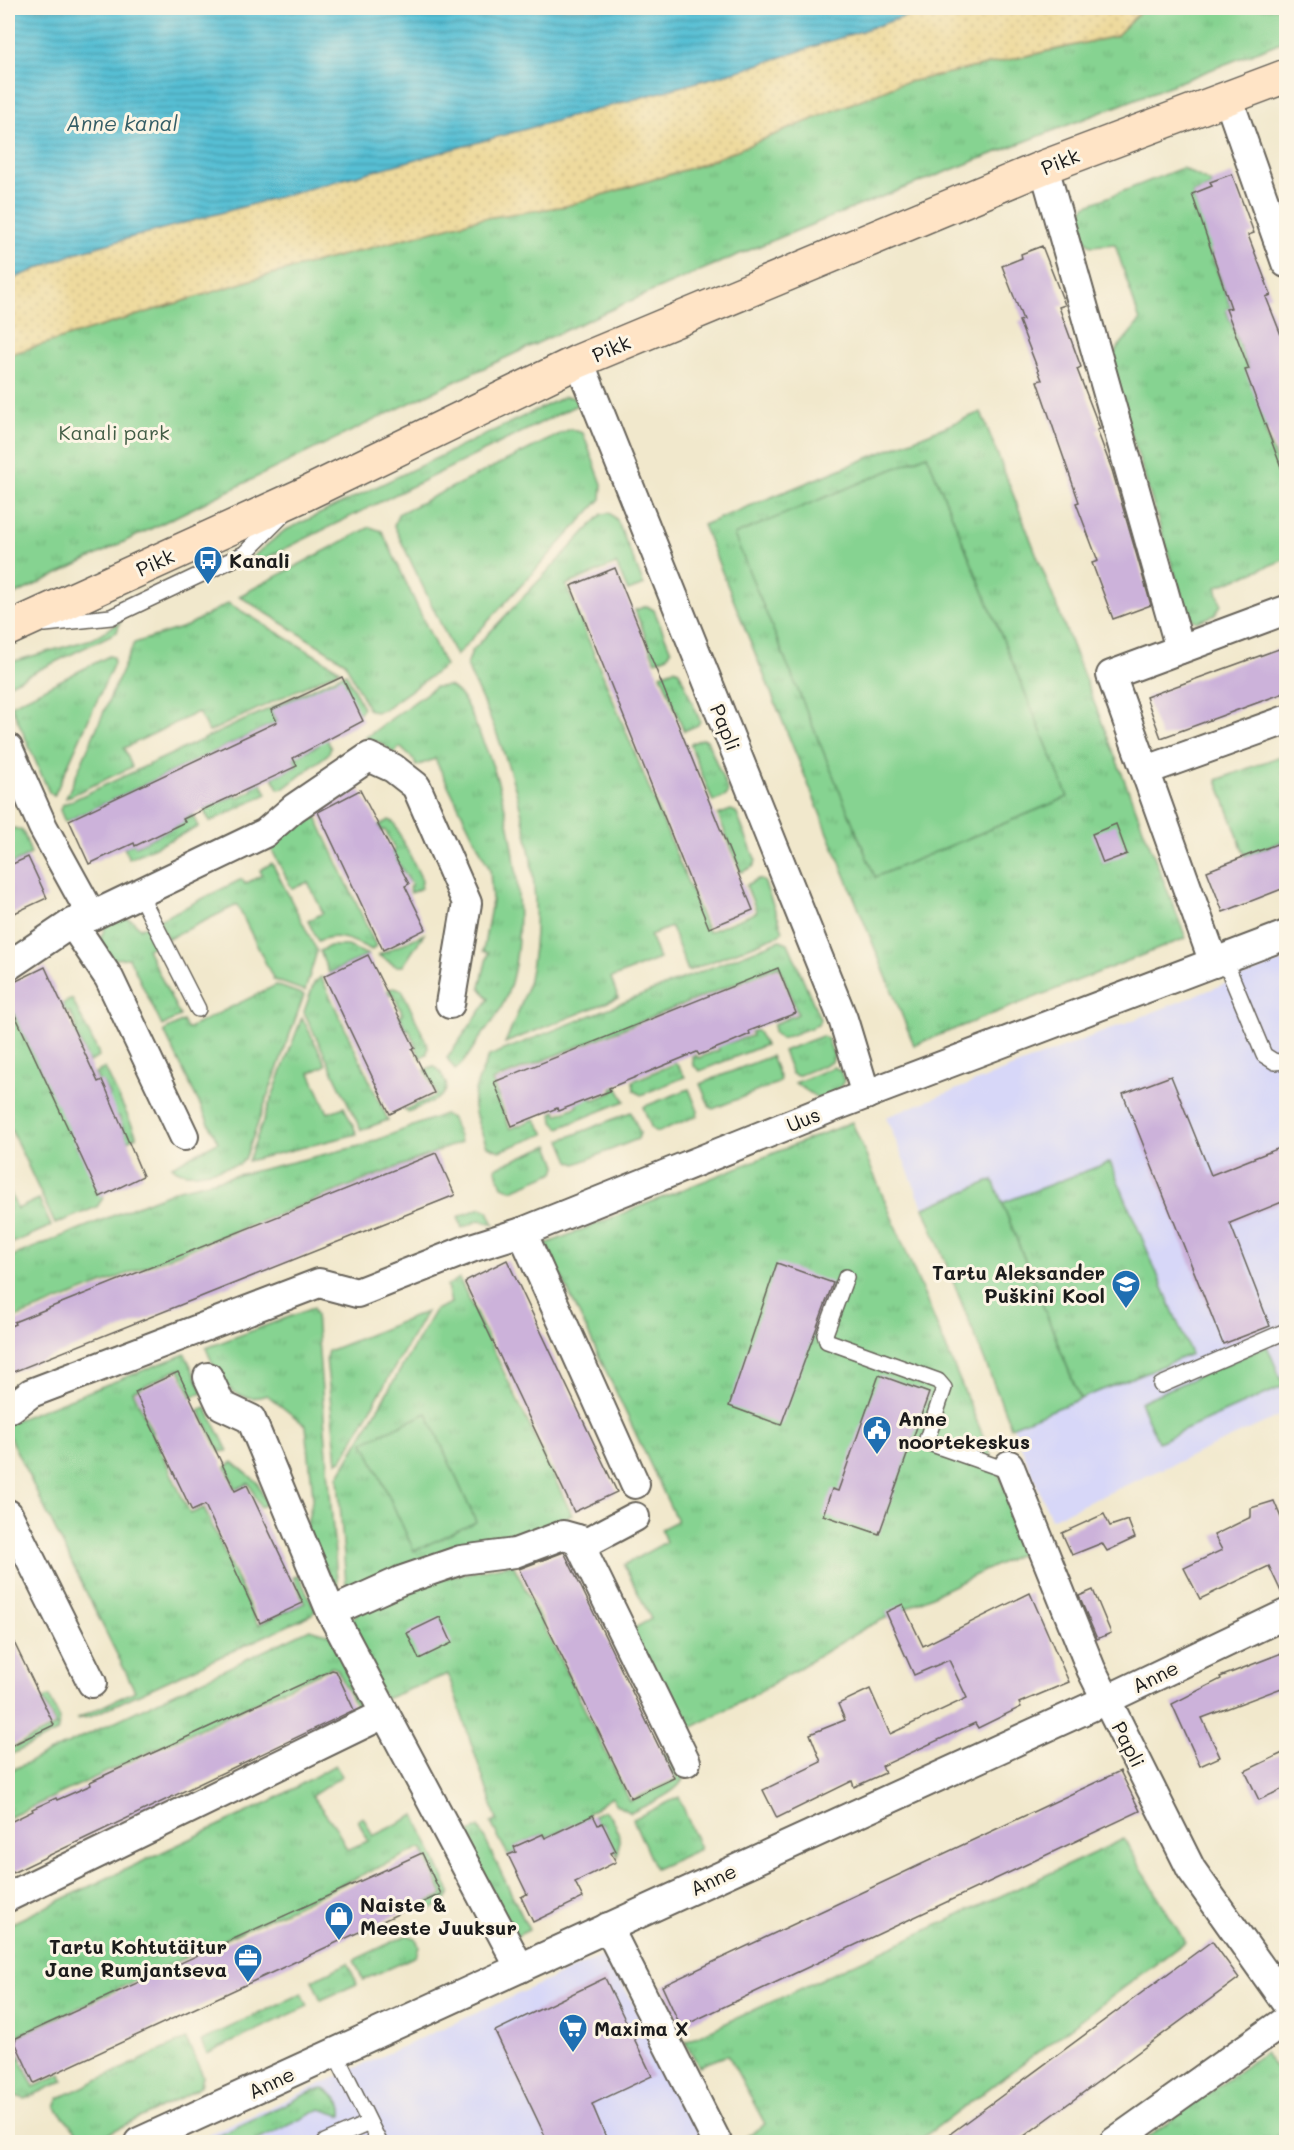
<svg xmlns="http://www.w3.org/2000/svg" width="1294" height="2150" font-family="Mali,sans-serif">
<defs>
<pattern id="grass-tufts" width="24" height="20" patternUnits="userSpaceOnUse" patternTransform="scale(1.5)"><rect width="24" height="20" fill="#86d391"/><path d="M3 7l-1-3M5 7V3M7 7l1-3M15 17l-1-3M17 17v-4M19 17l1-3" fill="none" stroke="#73b57c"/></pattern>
<pattern id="sand-dots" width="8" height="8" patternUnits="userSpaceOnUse" patternTransform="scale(1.5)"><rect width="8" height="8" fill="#eeda9e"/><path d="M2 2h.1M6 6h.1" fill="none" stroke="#ccba88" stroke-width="1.8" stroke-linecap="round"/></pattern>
<pattern id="water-rules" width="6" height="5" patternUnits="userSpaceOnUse" patternTransform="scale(1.5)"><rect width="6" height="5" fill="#57bfd4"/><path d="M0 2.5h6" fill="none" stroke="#479aab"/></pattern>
</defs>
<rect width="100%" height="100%" fill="#fcf5e5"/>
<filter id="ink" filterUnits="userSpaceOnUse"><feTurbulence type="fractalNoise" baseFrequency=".0167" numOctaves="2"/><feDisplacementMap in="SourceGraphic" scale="12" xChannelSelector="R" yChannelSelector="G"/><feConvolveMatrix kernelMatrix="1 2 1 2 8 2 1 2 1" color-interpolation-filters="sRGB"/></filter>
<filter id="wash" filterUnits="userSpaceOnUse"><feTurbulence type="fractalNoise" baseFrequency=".008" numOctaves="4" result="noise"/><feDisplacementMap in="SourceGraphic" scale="24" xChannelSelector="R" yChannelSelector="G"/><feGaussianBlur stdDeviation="1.35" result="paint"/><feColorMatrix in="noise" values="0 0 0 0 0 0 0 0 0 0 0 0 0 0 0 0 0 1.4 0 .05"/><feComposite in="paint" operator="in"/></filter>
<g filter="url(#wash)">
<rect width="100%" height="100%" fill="#f1e8cc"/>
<g fill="#d7d7f8">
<path d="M1286 960V1413L1051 1519 886 1117Z"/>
<path d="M606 1954 708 2142H193Z"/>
</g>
<g fill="url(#grass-tufts)" stroke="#517856" stroke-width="1.5">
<path d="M1144 8H1286V40C1067 128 844 206 628 302 419 395 214 499 8 598V355L261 277 478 219 566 206 700 165 899 84 1116 36Z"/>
<path d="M1182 168 1210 182 1212 186 1192 194 1212 247 1209 249 1231 308 1226 310 1249 369 1268 430 1265 431 1286 488 1282 491 1286 504V559L1216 587 1221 605 1215 615 1197 622 1188 617 1110 365 1116 350 1140 321 1115 244 1091 246 1082 237 1075 221 1085 206Z"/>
<path d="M564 397H572L579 404 248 567 239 564 245 563 284 531Z"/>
<path d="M981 412 1186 938 914 1045 703 525Z"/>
<path d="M570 429 583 433 602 484 601 499 456 656 394 526 398 514Z"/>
<path d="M610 513 617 520 644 585 628 591 616 564 566 585 708 932 757 912 746 885 758 879 764 881 783 931 779 935 688 971 671 927 650 935 659 959 611 978 618 998 505 1043C514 1023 524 1001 529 979 546 900 526 812 498 737 489 712 476 690 467 665L472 651 602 514Z"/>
<path d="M370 527 382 531 445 666 383 710 375 712 368 709 345 662 239 596Z"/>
<path d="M228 603 340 670 209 732 198 712 124 748 132 767 66 798 134 643 187 626Z"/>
<path d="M647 606 654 610 671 651 668 656 655 661 635 610Z"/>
<path d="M120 622 117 632 8 685V663L92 639Z"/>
<path d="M109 656 113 657 114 663 54 796 49 792 11 705Z"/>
<path d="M674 669 679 671 700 721 698 725 684 731 661 674Z"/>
<path d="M346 673 363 708 359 714 271 711 277 722 65 822 60 810 62 805Z"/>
<path d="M449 686C466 695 472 718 480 735 512 801 537 941 501 1008 495 1020 485 1031 477 1042 471 1051 464 1064 455 1070L447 1058 489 999 480 987 488 953 483 951 492 901 490 870 435 759 416 766 414 760 400 747 394 753 381 743 365 738 435 687Z"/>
<path d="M326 738 331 748 328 754 284 788 278 789 273 777 297 766 292 754 303 753 319 745 318 742Z"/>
<path d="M702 739 707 740 728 791 726 796 713 802 690 744Z"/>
<path d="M1286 754V840L1245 856 1217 780Z"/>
<path d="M261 782 267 794 210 822 204 810 236 795 238 798 253 790 252 787Z"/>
<path d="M731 810 736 812 756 861 753 867 741 872 718 815Z"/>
<path d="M314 812 376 946 372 950C354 941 338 932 318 941L308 921 323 913 308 882 292 889 272 850 273 844 303 817Z"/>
<path d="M193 815 198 827 129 859 124 847 134 843 136 846 184 822 183 819Z"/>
<path d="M389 820 394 823 422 880 421 888 411 893 409 887 412 885 392 853 395 850 385 830 382 831 379 825Z"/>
<path d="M14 828 23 831 31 854 8 866V831Z"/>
<path d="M272 863 317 951 305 991 274 980 237 905 168 939 159 920 242 879 245 884 262 875 260 870Z"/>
<path d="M120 917 132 920 140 928 148 926 157 944 147 949 180 1016 162 1026 129 958 111 959 100 940 106 925Z"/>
<path d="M424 934 403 966H396L378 955Z"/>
<path d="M780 940 788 943 820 1019 818 1025 781 1039 774 1033V1024L798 1014 779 966 492 1081 510 1129 535 1119 545 1134 500 1151 487 1146C469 1102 469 1100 489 1056Z"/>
<path d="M330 946H348L368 955 329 973 320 951Z"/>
<path d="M321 977 388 1120 361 1130 304 1012 314 983Z"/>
<path d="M276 985 304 995 245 1159 240 1164C221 1167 186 1182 172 1166L218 1142 164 1031 183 1021 187 1029Z"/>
<path d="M395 987 402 990 428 1046 427 1054 420 1058 409 1029 406 1030 400 1016 403 1014 393 994 390 995 388 990Z"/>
<path d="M72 999 98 1052 99 1057 89 1062 74 1029 77 1027 70 1012 66 1013 62 1004Z"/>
<path d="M8 1000 103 1198 97 1207 55 1224 8 1123Z"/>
<path d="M302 1017 326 1065 310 1073 328 1113 344 1107 357 1134 248 1161Z"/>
<path d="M757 1030 765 1045 700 1071 693 1065 692 1056 696 1055 698 1058 719 1050 718 1046 752 1036 751 1032Z"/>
<path d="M822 1036 827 1038 834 1056 832 1062 797 1076 792 1074 783 1051Z"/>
<path d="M771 1056 780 1079 778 1083 713 1109 710 1107 700 1084Z"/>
<path d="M676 1063 685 1077 641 1095 634 1090 633 1081Z"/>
<path d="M433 1066C440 1069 441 1074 445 1081 454 1098 420 1106 408 1112L404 1110 437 1095 425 1070Z"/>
<path d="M833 1067 840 1070 844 1081 838 1090 819 1099 795 1083Z"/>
<path d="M105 1068 137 1136 127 1141 119 1116 115 1117 106 1098 110 1096 102 1081 99 1082 95 1073Z"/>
<path d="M617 1087 625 1101 559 1128 553 1122 552 1113 556 1111 557 1115 578 1106 577 1103 591 1097 593 1100 613 1092 612 1089Z"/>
<path d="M689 1089 698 1111 697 1116 657 1132 652 1129 643 1107Z"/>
<path d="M631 1112 640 1133 638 1139 576 1164 570 1161 561 1140Z"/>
<path d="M444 1114 452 1119 461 1142 8 1321V1258L179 1189 364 1145Z"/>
<path d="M852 1122 1030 1549 865 1628 756 1694 681 1733 631 1630 651 1619 624 1565 666 1542 661 1529 677 1521 546 1244Z"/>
<path d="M549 1145 557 1166 555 1172 512 1190 502 1186 495 1168Z"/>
<path d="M1110 1162 1191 1354 1080 1399 1002 1203Z"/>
<path d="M8 1187 17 1209 39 1199 51 1226 8 1245Z"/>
<path d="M481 1208 488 1211 494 1225 480 1220 462 1228 458 1217Z"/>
<path d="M459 1278 572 1515 515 1540 347 1598 338 1477 435 1310 451 1303 447 1286Z"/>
<path d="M313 1308 316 1315 338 1593 306 1530 313 1496 306 1426 267 1395C232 1407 217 1376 206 1348Z"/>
<path d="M426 1312 342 1460 337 1462 326 1358 328 1351Z"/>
<path d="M185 1354 203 1392 192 1397 179 1369 133 1391 190 1514 204 1508 258 1625 305 1603 293 1577 298 1575 314 1607 317 1606 313 1614 89 1717 76 1719 135 1691 8 1434V1423Z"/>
<path d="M206 1407 228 1451 220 1452 199 1410Z"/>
<path d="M233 1462 257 1482 267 1504 260 1507 249 1483 236 1489 226 1467Z"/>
<path d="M513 1564 630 1801 677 1779 664 1753 666 1752C671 1758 681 1768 683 1775 686 1790 642 1807 630 1813L616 1805 612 1797 589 1812 586 1819 545 1838 543 1834 515 1847 516 1852 508 1855 491 1823 497 1820 448 1674 385 1699 348 1625 366 1602 407 1585Z"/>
<path d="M310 1629 331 1635 365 1713 358 1711 337 1669 332 1667 8 1818V1772Z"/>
<path d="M49 1697 60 1719 57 1732 8 1756V1741L14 1747 56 1726 43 1699Z"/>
<path d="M335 1765 342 1776 312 1796 337 1829 347 1850 368 1841 358 1820 363 1817 373 1836 415 1815 450 1892 445 1903 424 1912 416 1907 443 1895 423 1850 418 1849 11 2039 34 2087 61 2074 63 2081 25 2099 16 2096 8 2089V1925L275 1799Z"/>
<path d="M679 1797 700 1849 655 1869 633 1819Z"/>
<path d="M603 1811C619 1819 621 1841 618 1857L602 1823 598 1825 593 1815Z"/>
<path d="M479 1827 529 1930 515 1937 467 1841 470 1832Z"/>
<path d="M1124 1839 1185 1942 917 2142H738L765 2124 728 2055 699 2066 685 2042Z"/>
<path d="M407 1935 416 1938 419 1947 416 1956 363 1980 354 1960Z"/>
<path d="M348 1963 357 1984 321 2000 312 1980Z"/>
<path d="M302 1993 308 2006 207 2054 201 2041Z"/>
<path d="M186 2039 203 2076 201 2086 196 2090 97 2139 81 2136 55 2107 59 2098Z"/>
<path d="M1264 2053 1286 2080V2127L1271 2142H1141Z"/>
<path d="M324 2089C335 2095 344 2103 342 2116L321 2109 254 2142H205L313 2091Z"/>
</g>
<path fill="url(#sand-dots)" stroke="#857b5d" stroke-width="1.5" d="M931 8H1144L1116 36 899 84 700 165 566 206 478 219 261 277 8 355V281L78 252 748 68Z"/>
<g fill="#86d391" stroke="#517856" stroke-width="1.5">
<path d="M927 455 1068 797 875 877 734 535Z"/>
<path d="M993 1180 1080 1399 1011 1427 924 1208Z"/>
<path d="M1267 1346 1284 1386 1158 1442 1140 1402Z"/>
<path d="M427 1413 476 1522 414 1551 364 1442Z"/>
</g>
<path fill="url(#water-rules)" stroke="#3a6e78" stroke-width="1.5" d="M8 8H931L748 68 78 252 8 281Z"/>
<g id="blocks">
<g fill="#ccb2da">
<path d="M1232 174 1254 233 1248 235 1271 295 1266 297 1287 350V474L1284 475 1245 370 1249 369 1226 309 1231 308 1192 194 1212 186 1210 182Z"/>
<path d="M1042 246 1065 305 1059 307 1081 367 1077 369 1100 429 1097 430 1112 470 1151 605 1113 619 1092 563 1098 561 1076 503 1079 502 1037 381 1042 380 1019 321 1023 320 1002 266 1022 258 1021 254Z"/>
<path d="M615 568 753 910 709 928 571 586Z"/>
<path d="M1287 646V692L1161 738 1146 697Z"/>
<path d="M342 677 363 721 293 758 297 766 183 819 185 822 135 846 134 843 89 864 69 820 277 722 271 710Z"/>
<path d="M360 790 409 884 405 886 426 929 383 950 318 812Z"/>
<path d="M1116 824 1127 854 1103 863 1092 834Z"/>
<path d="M1287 840V887L1223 912 1207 871Z"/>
<path d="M28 857 47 898 8 916V866Z"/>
<path d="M368 955 415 1048 412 1049 434 1093 390 1114 324 976Z"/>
<path d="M45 967 98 1082 102 1080 107 1091 143 1176 100 1197 8 1000V985Z"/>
<path d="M778 968 796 1013 749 1031 750 1034 727 1044 699 1055 697 1052 609 1088 610 1091 581 1102 558 1111 557 1108 512 1126 494 1082Z"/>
<path d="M1171 1076 1211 1175 1287 1145V1200L1230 1223 1270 1326 1223 1344 1123 1094Z"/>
<path d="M436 1153 455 1195 8 1374V1327L15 1324 14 1322Z"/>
<path d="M507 1260 617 1492 574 1512 465 1283 467 1280Z"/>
<path d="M777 1263 833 1283 781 1425 729 1406Z"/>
<path d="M178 1372 235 1491 247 1485 303 1603 260 1623 205 1505 192 1511 135 1392Z"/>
<path d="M879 1375 929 1393 879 1534 823 1515 832 1489 838 1491Z"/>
<path d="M1274 1501 1287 1532V1598H1284L1269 1566 1200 1599 1184 1568 1222 1550 1214 1535 1251 1517V1508Z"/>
<path d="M1104 1514 1110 1526 1128 1520 1135 1538 1107 1551 1102 1543 1072 1555 1062 1533Z"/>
<path d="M564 1552 674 1778 631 1798 519 1569Z"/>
<path d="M1093 1590 1111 1633 1097 1639 1079 1596Z"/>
<path d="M1030 1593 1069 1682 1019 1703 1021 1707 978 1728 975 1723 882 1766 885 1773 854 1787 852 1781 777 1818 763 1790 821 1762 810 1734 845 1720 838 1704 870 1689 890 1734 967 1698 949 1660 914 1675 886 1612 903 1604 923 1646Z"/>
<path d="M440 1617 452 1643 419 1659 407 1633Z"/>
<path d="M8 1630 54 1725 8 1747Z"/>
<path d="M1287 1651V1686L1202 1718 1220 1757 1200 1766 1172 1704 1221 1679 1220 1677Z"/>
<path d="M332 1670 336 1671 354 1710 8 1875V1823L33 1811 32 1809 56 1798 57 1800 91 1785 90 1782Z"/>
<path d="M1287 1751V1787L1259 1800 1245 1771Z"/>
<path d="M1120 1771 1140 1811 681 2027 662 1986Z"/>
<path d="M593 1815 598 1825 602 1823 616 1851 611 1853 616 1862 575 1882 583 1898 533 1922 521 1897 527 1894 508 1855 516 1852 514 1847 543 1834 545 1838Z"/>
<path d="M422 1853 441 1894 34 2083 15 2042 16 2038Z"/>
<path d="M1212 1941 1239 1978 1016 2142H939Z"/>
<path d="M605 1978 652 2076 592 2104 608 2142H548L495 2031Z"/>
</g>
</g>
</g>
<g filter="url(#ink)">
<use href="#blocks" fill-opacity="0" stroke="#67635a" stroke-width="1.5"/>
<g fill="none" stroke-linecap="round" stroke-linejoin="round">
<g stroke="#67635a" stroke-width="18">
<g id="lane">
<path d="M45 624 111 617 244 554 284 514"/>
<path d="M139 893 198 1009"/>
<path d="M1214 963 1229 971 1264 1055 1275 1062 1286 1061"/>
<path d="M846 1277 825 1334 827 1341 938 1381 944 1388 926 1442 1012 1472"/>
<path d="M1161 1385 1286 1331"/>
<path d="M335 2053 379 2142"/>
<path d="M325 2142 369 2123"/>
</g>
</g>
<g stroke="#67635a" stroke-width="32">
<g id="street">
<path d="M1228 98 1286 263"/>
<path d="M1044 167 1180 649"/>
<path d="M579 361 843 1019 866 1095"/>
<path d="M8 748 43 827 92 916 72 923 8 966"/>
<path d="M1147 770 1286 720"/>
<path d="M92 916 265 833 294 808 369 757 393 768 416 786 467 903 450 1004"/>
<path d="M72 923 109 978 184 1136"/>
<path d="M1214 963 1111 675 1286 610"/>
<path d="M522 1232 635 1484"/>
<path d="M208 1377 221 1405 251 1419 331 1612 520 1968"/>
<path d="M11 1408 31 1393 319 1283 357 1293 471 1248 522 1232 828 1109 1286 935"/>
<path d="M1009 1465 1091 1669 1191 1869 1286 2003"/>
<path d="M8 1514 92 1683"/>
<path d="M577 1539 686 1762"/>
<path d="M331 1612 400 1581 461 1560 515 1553 563 1535 588 1542 635 1517"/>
<path d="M8 1897 384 1714"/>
<path d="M608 1927 717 2142"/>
<path d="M139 2142 1106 1700 1286 1614"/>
<path d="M1114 2142 1286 2020"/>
</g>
</g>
<g stroke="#67635a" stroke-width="36">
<path id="secondary" d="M8 629 305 494 579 361 1044 167 1286 76"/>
</g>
<use href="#lane" stroke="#fff" stroke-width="15"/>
<use href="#street" stroke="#fff" stroke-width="28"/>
<use href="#secondary" stroke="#ffe4c6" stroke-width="33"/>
</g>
</g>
<defs>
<g id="bus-pin" transform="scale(1.5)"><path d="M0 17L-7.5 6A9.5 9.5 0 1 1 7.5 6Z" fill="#1f6fb2" stroke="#fcf5e5"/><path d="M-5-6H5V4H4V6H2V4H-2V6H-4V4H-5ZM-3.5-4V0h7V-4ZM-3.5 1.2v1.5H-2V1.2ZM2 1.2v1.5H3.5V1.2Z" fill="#fff"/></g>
<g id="school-pin" transform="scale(1.5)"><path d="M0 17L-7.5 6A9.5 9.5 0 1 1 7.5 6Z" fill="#1f6fb2" stroke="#fcf5e5"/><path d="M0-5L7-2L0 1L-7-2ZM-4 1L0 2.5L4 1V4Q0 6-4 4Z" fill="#fff"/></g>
<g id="civic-pin" transform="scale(1.5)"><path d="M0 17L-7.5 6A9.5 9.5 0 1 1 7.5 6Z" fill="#1f6fb2" stroke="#fcf5e5"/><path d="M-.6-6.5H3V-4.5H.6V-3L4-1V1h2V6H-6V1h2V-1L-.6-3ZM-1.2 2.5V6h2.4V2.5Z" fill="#fff"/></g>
<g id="shop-pin" transform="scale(1.5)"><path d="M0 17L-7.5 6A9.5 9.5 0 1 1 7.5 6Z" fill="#1f6fb2" stroke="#fcf5e5"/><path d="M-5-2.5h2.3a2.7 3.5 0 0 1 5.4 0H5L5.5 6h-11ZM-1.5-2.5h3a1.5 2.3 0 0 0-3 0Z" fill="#fff"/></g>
<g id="office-pin" transform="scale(1.5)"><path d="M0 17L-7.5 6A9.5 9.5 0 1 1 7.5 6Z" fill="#1f6fb2" stroke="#fcf5e5"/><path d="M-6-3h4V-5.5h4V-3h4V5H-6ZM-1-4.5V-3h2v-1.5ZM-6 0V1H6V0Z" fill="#fff"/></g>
<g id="supermarket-pin" transform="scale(1.5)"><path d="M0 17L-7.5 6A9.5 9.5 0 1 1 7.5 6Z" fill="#1f6fb2" stroke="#fcf5e5"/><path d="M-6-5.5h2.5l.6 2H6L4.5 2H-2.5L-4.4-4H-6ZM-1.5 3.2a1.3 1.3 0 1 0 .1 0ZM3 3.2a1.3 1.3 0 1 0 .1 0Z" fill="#fff"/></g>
</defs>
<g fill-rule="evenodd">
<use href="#bus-pin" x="208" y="560"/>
<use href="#school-pin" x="1126" y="1284"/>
<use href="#civic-pin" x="877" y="1430"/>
<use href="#shop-pin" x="339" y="1916"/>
<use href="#office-pin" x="248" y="1958"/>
<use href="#supermarket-pin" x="573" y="2028"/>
</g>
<g text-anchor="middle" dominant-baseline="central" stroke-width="6" stroke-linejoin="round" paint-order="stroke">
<g font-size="20" fill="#1c1c1c" stroke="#fcf5e5">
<text transform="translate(1060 161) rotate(-22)">Pikk</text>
<text transform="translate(611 348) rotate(-23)">Pikk</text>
<text transform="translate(155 562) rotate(-24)">Pikk</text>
<text transform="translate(726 727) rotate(68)">Papli</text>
<text transform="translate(803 1119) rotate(-22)">Uus</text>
<text transform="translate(1155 1676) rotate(-26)">Anne</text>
<text transform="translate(1129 1744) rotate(63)">Papli</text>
<text transform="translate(713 1879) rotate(-25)">Anne</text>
<text transform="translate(271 2082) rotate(-25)">Anne</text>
</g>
<g font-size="20" fill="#415c45" stroke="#fcf5e5">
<text x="114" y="432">Kanali park</text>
</g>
<g font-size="20" font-weight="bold" fill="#1c1c1c" stroke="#fcf5e5" text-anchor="start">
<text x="229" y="560">Kanali</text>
<text x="1105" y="1272" text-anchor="end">Tartu Aleksander<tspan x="1105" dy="23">Puškini Kool</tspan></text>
<text x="898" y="1418">Anne<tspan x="898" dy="23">noortekeskus</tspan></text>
<text x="360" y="1904">Naiste &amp;<tspan x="360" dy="23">Meeste Juuksur</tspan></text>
<text x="227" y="1946" text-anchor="end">Tartu Kohtutäitur<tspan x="227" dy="23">Jane Rumjantseva</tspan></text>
<text x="594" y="2028">Maxima X</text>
</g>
<g font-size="21" font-style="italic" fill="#345d66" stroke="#fcf5e5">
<text x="122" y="122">Anne kanal</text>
</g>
</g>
<rect width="1294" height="2150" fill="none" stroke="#fcf5e5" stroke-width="30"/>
</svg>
